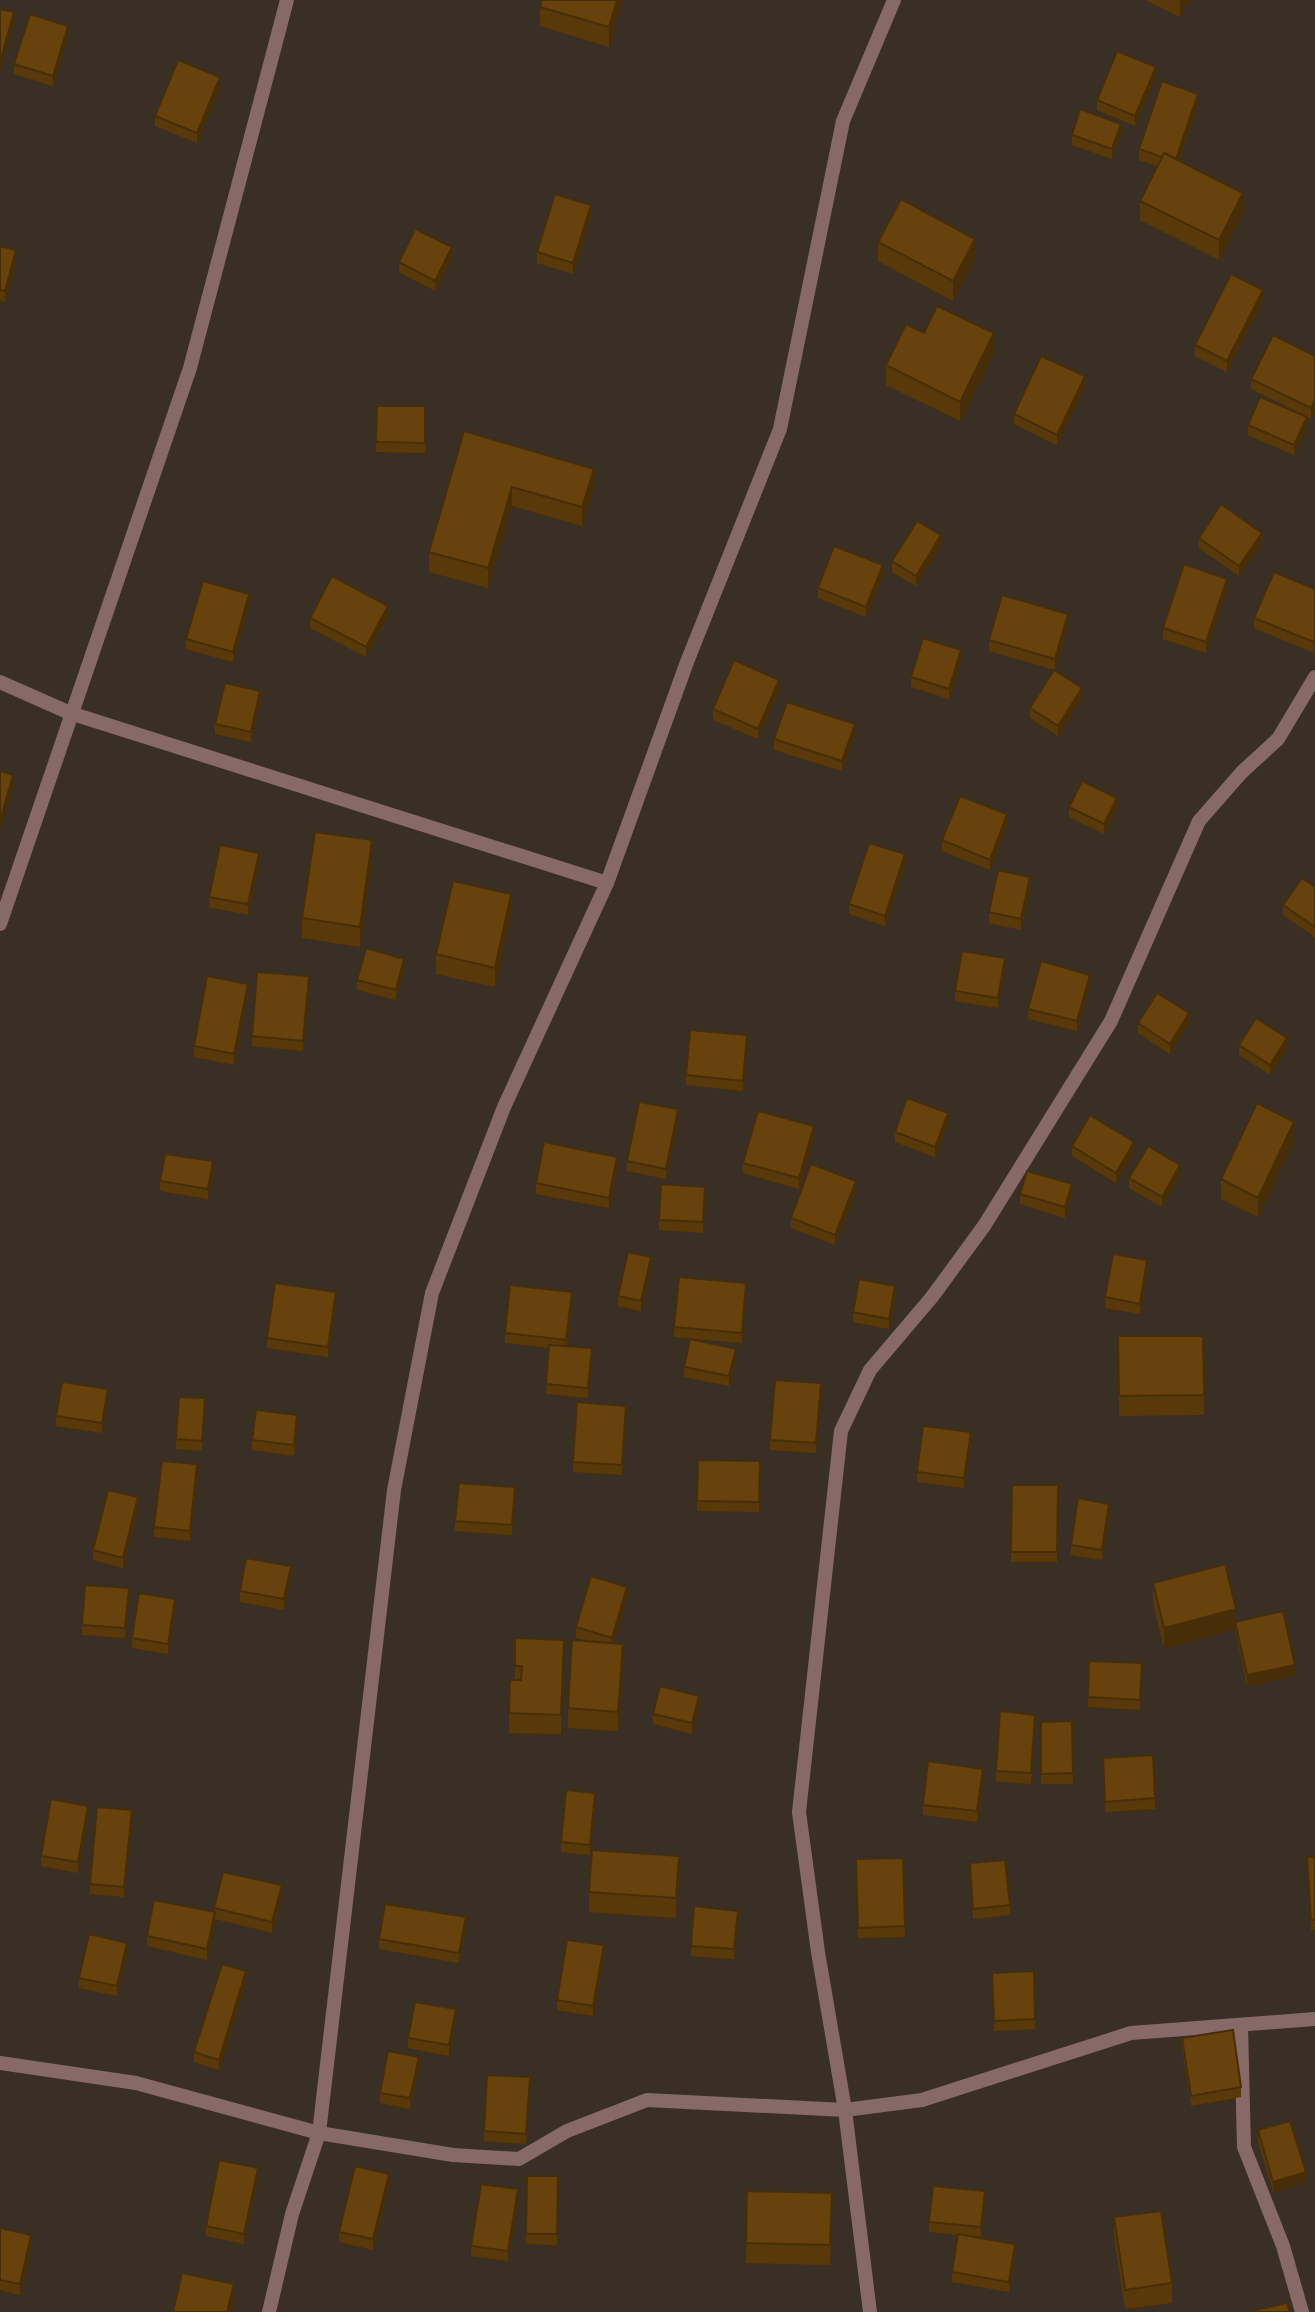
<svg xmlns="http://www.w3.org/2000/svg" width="1315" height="2312" font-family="Karla,sans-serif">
<rect width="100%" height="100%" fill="#392f24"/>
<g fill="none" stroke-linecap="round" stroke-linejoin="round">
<g stroke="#876a68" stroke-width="14">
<path d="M0 682 70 713 607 883"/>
<path d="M0 924 190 368 287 0"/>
<path d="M1241 2025 1244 2147 1283 2246 1302 2312"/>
<path d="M0 2063 136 2083 319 2133 453 2155 519 2159 567 2131 647 2100 845 2110 922 2100 1131 2033 1315 2019"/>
<path d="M269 2312 292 2214 319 2133 394 1490 432 1293 504 1107 607 883 687 662 780 429 843 121 894 0"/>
<path d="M870 2312 845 2110 818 1952 799 1812 841 1431 870 1370 932 1297 984 1226 1111 1021 1199 821 1242 772 1278 739 1315 677"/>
</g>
</g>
<g fill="#59390a">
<path d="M623 0 609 47 540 26V7Z"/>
<path d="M1145 0H1189L1180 17Z"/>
<path d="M68 36 53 86 14 74V64Z"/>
<path d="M1156 77 1135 126 1097 110V100Z"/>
<path d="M220 87 197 143 155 126V116Z"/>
<path d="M1198 104 1179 161 1243 213 1219 260 1140 220V201L1157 166 1139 160V149Z"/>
<path d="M1121 134 1112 159 1072 145V135Z"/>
<path d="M591 215 573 274 537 263V252Z"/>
<path d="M878 242 975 258 953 301 878 261Z"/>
<path d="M0 246 16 260 5 302 0 300Z"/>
<path d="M452 258 435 291 399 272V262Z"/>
<path d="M1263 300 1227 372 1195 356V345Z"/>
<path d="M924 333 994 353 960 421 886 385V365Z"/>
<path d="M1315 356V410L1311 419 1307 417V427L1294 455 1248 435V425L1304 415 1251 389V379Z"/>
<path d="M1085 387 1057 445 1014 424V414Z"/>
<path d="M377 406H425V453L376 452Z"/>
<path d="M464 431 594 488 582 526 512 506 488 588 429 572V552Z"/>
<path d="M1199 538 1262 544 1239 576 1199 548Z"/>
<path d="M941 545 916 586 892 572V561Z"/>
<path d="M883 575 866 617 818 598V588Z"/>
<path d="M1227 589 1206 653 1163 639V628Z"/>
<path d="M1315 589 1314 653 1254 628V618Z"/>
<path d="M249 604 233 662 186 649V639Z"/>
<path d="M388 616 366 657 310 628V618Z"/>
<path d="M1068 624 1055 670 989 651V640Z"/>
<path d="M961 660 949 699 911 687V677Z"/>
<path d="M779 690 758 739 713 720V709Z"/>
<path d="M1082 698 1058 736 1030 718V708Z"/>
<path d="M260 701 251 742 215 734V724Z"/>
<path d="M855 734 842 771 774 750V739Z"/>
<path d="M1069 807 1117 808 1104 834 1069 817Z"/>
<path d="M1007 824 990 870 942 851V840Z"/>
<path d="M372 860 360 947 302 938V918Z"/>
<path d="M259 863 248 915 209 907V897Z"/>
<path d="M905 865 885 926 849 914V904Z"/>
<path d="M1315 887V937L1283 915V905Z"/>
<path d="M1030 888 1021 930 989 923V912Z"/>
<path d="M511 914 495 987 436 974V954Z"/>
<path d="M404 969 396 1000 357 990V980Z"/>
<path d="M1005 969 998 1008 955 1001V991Z"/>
<path d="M1090 985 1077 1031 1028 1019V1009Z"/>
<path d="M309 987 303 1051 252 1046V1036Z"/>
<path d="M248 994 234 1065 194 1057V1046Z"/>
<path d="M1138 1023H1189L1170 1054 1138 1033Z"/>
<path d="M1239 1045 1287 1049 1270 1075 1239 1055Z"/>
<path d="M747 1046 743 1091 686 1085V1075Z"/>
<path d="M678 1119 666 1179 627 1171V1161Z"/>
<path d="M948 1123 935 1157 895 1142V1132Z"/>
<path d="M814 1136 799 1189 743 1173V1163Z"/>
<path d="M1294 1141 1258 1217 1221 1199V1179Z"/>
<path d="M1072 1146 1134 1152 1116 1183 1072 1156Z"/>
<path d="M617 1167 609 1208 536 1194V1183Z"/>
<path d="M213 1171 208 1199 160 1191V1181Z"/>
<path d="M1180 1175 1162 1207 1129 1188V1178Z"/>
<path d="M856 1191 835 1245 791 1228V1218Z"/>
<path d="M1020 1194H1072L1065 1218 1020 1204Z"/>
<path d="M705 1197 703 1233 659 1230V1220Z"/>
<path d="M651 1267 641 1311 618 1306V1296Z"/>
<path d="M1147 1271 1140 1314 1105 1308V1297Z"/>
<path d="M746 1293 742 1343 674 1337V1327Z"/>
<path d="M895 1297 889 1329 853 1322V1312Z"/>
<path d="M336 1302 328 1357 267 1348V1338Z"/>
<path d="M572 1302 567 1346 592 1358 588 1398 546 1394 548 1348 505 1343V1333Z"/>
<path d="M1118 1336H1203L1204 1415 1119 1416Z"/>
<path d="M736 1359 729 1386 684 1377V1367Z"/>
<path d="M821 1394 816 1453 770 1450V1440Z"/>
<path d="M108 1399 102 1433 56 1426V1416Z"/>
<path d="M205 1408 202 1451 176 1449V1439Z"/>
<path d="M626 1416 622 1475 573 1472V1462Z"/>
<path d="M297 1426 294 1456 252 1450V1440Z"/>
<path d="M971 1443 964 1488 917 1482V1472Z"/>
<path d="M760 1461 759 1512 697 1511V1501Z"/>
<path d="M197 1475 190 1541 154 1537V1527Z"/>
<path d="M1012 1485H1058L1057 1562H1011Z"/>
<path d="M515 1497 512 1535 455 1531V1521Z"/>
<path d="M138 1508 123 1568 93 1560V1550Z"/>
<path d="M1109 1514 1102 1560 1071 1555V1545Z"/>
<path d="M291 1576 284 1610 240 1602V1591Z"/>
<path d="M1153 1583 1236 1622 1295 1675 1247 1686 1235 1629 1164 1648 1153 1603Z"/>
<path d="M627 1597 613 1643 623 1664 618 1731 568 1728V1708L588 1641 576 1638V1627Z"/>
<path d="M129 1598 125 1638 82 1635V1625Z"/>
<path d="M175 1609 168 1654 132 1648V1638Z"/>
<path d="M515 1638 564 1660 561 1734 509 1733V1713L515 1680Z"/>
<path d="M1089 1661 1142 1673 1140 1710 1088 1707Z"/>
<path d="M699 1706 692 1734 653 1724V1714Z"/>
<path d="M1072 1721 1073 1784H1041V1722Z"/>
<path d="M1035 1725 1031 1784 996 1781V1771Z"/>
<path d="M1103 1768 1155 1798V1809L1105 1812Z"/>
<path d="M983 1779 977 1822 923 1815V1805Z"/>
<path d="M595 1803 590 1855 561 1852V1842Z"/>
<path d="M88 1816 78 1873 41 1866V1856Z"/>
<path d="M132 1820 124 1897 90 1894V1884Z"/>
<path d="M1307 1857H1315V1930H1311Z"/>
<path d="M903 1858 905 1937 858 1938 856 1859Z"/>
<path d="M970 1863 1010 1905V1915L973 1919Z"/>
<path d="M679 1876 676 1918 589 1912V1892Z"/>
<path d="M282 1895 272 1933 215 1919 207 1960 147 1946V1936L214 1912V1908Z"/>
<path d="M738 1921 734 1959 691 1956V1946Z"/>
<path d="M466 1928 459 1963 379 1949V1939Z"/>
<path d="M127 1953 117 1996 79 1988V1978Z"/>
<path d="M604 1956 593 2016 557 2010V2000Z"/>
<path d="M1034 1971 1035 2029 994 2031 992 1983Z"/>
<path d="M246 1982 219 2070 194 2062V2052Z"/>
<path d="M456 2019 449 2056 408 2048V2038Z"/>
<path d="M1182 2038 1241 2087V2097L1191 2106 1182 2048Z"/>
<path d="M419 2067 410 2109 380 2103V2093Z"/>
<path d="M530 2088 526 2144 484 2141V2131Z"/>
<path d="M1258 2130 1306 2182 1273 2192 1258 2141Z"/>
<path d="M527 2176H558L557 2245 526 2244Z"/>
<path d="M258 2178 244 2244 206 2236V2226Z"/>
<path d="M389 2184 373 2250 339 2242V2232Z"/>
<path d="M747 2191 832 2213 830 2265 746 2263Z"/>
<path d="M518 2199 508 2261 471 2256V2246Z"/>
<path d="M985 2201 981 2237 968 2236 1015 2254 1009 2292 952 2282V2272L958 2235 929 2232V2222Z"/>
<path d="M1114 2217 1172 2283V2303L1125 2309 1114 2237Z"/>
<path d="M0 2228 31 2246 20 2295 0 2290Z"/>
</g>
<g fill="#482e08">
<path d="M617 0H623L609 47V27Z"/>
<path d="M1180 0H1189L1180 17Z"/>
<path d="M14 12V23L0 73V62Z"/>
<path d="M68 26V36L53 86V76Z"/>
<path d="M1156 67V77L1135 126V116Z"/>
<path d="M220 77V87L197 143V133Z"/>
<path d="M1198 94V104L1175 171V161Z"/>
<path d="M1121 124V134L1112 159V149Z"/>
<path d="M1243 193V213L1219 260V240Z"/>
<path d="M591 205V215L573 274V263Z"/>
<path d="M975 239V258L953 301V281Z"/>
<path d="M452 247V258L435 291V281Z"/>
<path d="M16 250V260L5 302V291Z"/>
<path d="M1263 290V300L1227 372V361Z"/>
<path d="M994 333V353L960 421V402Z"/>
<path d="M1085 376V387L1057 445V435Z"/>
<path d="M1315 400V410L1311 419V408Z"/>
<path d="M1307 417V427L1294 455V445Z"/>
<path d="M594 469V488L582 526V507Z"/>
<path d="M512 487V506L488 588V568Z"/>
<path d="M1262 533V544L1239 576V566Z"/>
<path d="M941 535V545L916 586V576Z"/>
<path d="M883 565V575L866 617V607Z"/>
<path d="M1227 579V589L1206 653V642Z"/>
<path d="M249 594V604L233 662V652Z"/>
<path d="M388 606V616L366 657V647Z"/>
<path d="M1068 614V624L1055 670V659Z"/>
<path d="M961 650V660L949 699V689Z"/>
<path d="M779 680V690L758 739V729Z"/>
<path d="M1082 688V698L1058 736V726Z"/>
<path d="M260 691V701L251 742V732Z"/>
<path d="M855 724V734L842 771V761Z"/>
<path d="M13 775V785L0 831V821Z"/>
<path d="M1117 798V808L1104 834V824Z"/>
<path d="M1007 814V824L990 870V860Z"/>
<path d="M372 840V860L360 947V927Z"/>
<path d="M259 853V863L248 915V904Z"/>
<path d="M905 854V865L885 926V916Z"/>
<path d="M1030 877V888L1021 930V919Z"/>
<path d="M511 894V914L495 987V968Z"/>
<path d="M1005 958V969L998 1008V998Z"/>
<path d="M404 959V969L396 1000V990Z"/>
<path d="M1090 975V985L1077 1031V1021Z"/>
<path d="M309 976V987L303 1051V1041Z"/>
<path d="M248 984V994L234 1065V1054Z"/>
<path d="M1189 1013V1023L1170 1054V1044Z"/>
<path d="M747 1035V1046L743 1091V1081Z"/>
<path d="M1287 1038V1049L1270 1075V1065Z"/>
<path d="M678 1109V1119L666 1179V1169Z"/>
<path d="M948 1113V1123L935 1157V1147Z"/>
<path d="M1294 1122V1141L1258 1217V1198Z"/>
<path d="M814 1126V1136L799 1189V1178Z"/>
<path d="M1134 1142V1152L1116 1183V1173Z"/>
<path d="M617 1157V1167L609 1208V1198Z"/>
<path d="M213 1161V1171L208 1199V1189Z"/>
<path d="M1180 1165V1175L1162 1207V1197Z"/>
<path d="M856 1181V1191L835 1245V1235Z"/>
<path d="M1072 1184V1194L1065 1218V1207Z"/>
<path d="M651 1257V1267L641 1311V1301Z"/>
<path d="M1147 1260V1271L1140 1314V1304Z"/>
<path d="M746 1283V1293L742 1343V1333Z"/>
<path d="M895 1286V1297L889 1329V1319Z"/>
<path d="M336 1292V1302L328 1357V1347Z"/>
<path d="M572 1292V1302L566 1350V1340Z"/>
<path d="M592 1348V1358L588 1398V1388Z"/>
<path d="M736 1349V1359L729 1386V1376Z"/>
<path d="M821 1383V1394L816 1453V1443Z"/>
<path d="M108 1389V1399L102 1433V1423Z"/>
<path d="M205 1398V1408L202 1451V1441Z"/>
<path d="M626 1406V1416L622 1475V1465Z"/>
<path d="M297 1415V1426L294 1456V1445Z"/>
<path d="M971 1432V1443L964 1488V1478Z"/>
<path d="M197 1464V1475L190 1541V1531Z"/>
<path d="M138 1497V1508L123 1568V1558Z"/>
<path d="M1109 1504V1514L1102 1560V1550Z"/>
<path d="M291 1566V1576L284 1610V1599Z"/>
<path d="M627 1587V1597L612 1648V1638Z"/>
<path d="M129 1588V1598L125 1638V1628Z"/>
<path d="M175 1599V1609L168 1654V1644Z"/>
<path d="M1236 1609V1628L1235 1622V1629L1164 1648V1628Z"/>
<path d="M564 1640V1660L561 1734V1715Z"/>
<path d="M623 1644V1664L618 1731V1712Z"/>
<path d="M1295 1665V1675L1247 1686V1675Z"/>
<path d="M699 1696V1706L692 1734V1723Z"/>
<path d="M983 1769V1779L977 1822V1811Z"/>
<path d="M595 1793V1803L590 1855V1845Z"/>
<path d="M88 1806V1816L78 1873V1862Z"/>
<path d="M132 1810V1820L124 1897V1887Z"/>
<path d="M679 1856V1876L676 1918V1898Z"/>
<path d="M282 1885V1895L272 1933V1922Z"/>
<path d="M738 1911V1921L734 1959V1949Z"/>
<path d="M215 1912V1923L207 1960V1949Z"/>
<path d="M466 1917V1928L459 1963V1953Z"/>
<path d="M127 1943V1953L117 1996V1986Z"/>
<path d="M604 1945V1956L593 2016V2006Z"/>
<path d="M246 1971V1982L219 2070V2060Z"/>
<path d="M456 2009V2019L449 2056V2045Z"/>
<path d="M419 2057V2067L410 2109V2098Z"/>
<path d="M258 2168V2178L244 2244V2234Z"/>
<path d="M1306 2172V2182L1273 2192V2182Z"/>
<path d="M389 2174V2184L373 2250V2239Z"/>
<path d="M518 2189V2199L508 2261V2251Z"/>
<path d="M985 2191V2201L981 2237V2227Z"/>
<path d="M31 2235V2246L20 2295V2284Z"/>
<path d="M1015 2244V2254L1009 2292V2282Z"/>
<path d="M234 2284V2303L232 2312H227Z"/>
</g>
<g fill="#67420c" stroke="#482e08" stroke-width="2">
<path d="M542 0H617L609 27 540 7Z"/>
<path d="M0 9 14 12 0 62Z"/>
<path d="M30 14 68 26 53 76 14 64Z"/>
<path d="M1117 51 1156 67 1135 116 1097 100Z"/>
<path d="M178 60 220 77 197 133 155 116Z"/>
<path d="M1162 81 1198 94 1176 159 1164 153 1162 157 1139 149Z"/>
<path d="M1080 109 1121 124 1112 149 1072 135Z"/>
<path d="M1164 153 1243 193 1219 240 1140 201Z"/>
<path d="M555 194 591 205 573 263 537 252Z"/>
<path d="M901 199 975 239 953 281 878 242Z"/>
<path d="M415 229 452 247 435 281 399 262Z"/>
<path d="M0 246 16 250 5 291 0 290Z"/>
<path d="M1231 274 1263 290 1227 361 1195 345Z"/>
<path d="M937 306 994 333 960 402 886 365 906 324 924 333Z"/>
<path d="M1273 335 1315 356V400L1311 408 1251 379Z"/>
<path d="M1041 356 1085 376 1057 435 1014 414Z"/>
<path d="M1260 397 1307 417 1294 445 1248 425Z"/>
<path d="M377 406H425V443L376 442Z"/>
<path d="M464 431 594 469 582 507 512 487 488 568 429 552Z"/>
<path d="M1221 504 1262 533 1239 566 1199 538Z"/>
<path d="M917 521 941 535 916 576 892 561Z"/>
<path d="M834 546 883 565 866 607 818 588Z"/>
<path d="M1184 564 1227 579 1206 642 1163 628Z"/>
<path d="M1274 572 1315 589V639L1314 642 1254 618Z"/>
<path d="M332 576 388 606 366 647 310 618Z"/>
<path d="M203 581 249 594 233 652 186 639Z"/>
<path d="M1002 595 1068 614 1055 659 989 640Z"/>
<path d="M923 638 961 650 949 689 911 677Z"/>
<path d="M734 660 779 680 758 729 713 709Z"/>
<path d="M1054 670 1082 688 1058 726 1030 708Z"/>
<path d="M225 683 260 691 251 732 215 724Z"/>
<path d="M787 702 855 724 842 761 774 739Z"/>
<path d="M0 771 13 775 0 821Z"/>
<path d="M1082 781 1117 798 1104 824 1069 807Z"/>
<path d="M960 796 1007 814 990 860 942 840Z"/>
<path d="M315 832 372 840 360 927 302 918Z"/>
<path d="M869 843 905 854 885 916 849 904Z"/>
<path d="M220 845 259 853 248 904 209 897Z"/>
<path d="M998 870 1030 877 1021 919 989 912Z"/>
<path d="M1302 878 1315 887V927L1283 905Z"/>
<path d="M453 881 511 894 495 968 436 954Z"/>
<path d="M366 948 404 959 396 990 357 980Z"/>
<path d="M962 951 1005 958 998 998 955 991Z"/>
<path d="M1041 961 1090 975 1077 1021 1028 1009Z"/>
<path d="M257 972 309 976 303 1041 252 1036Z"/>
<path d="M207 976 248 984 234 1054 194 1046Z"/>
<path d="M1157 993 1189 1013 1170 1044 1138 1023Z"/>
<path d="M1256 1018 1287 1038 1270 1065 1239 1045Z"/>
<path d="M690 1030 747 1035 743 1081 686 1075Z"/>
<path d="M907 1098 948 1113 935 1147 895 1132Z"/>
<path d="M639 1102 678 1109 666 1169 627 1161Z"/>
<path d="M1257 1103 1294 1122 1258 1198 1221 1179Z"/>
<path d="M758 1111 814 1126 799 1178 743 1163Z"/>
<path d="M1090 1115 1134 1142 1116 1173 1072 1146Z"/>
<path d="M544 1142 617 1157 609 1198 536 1183Z"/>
<path d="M1148 1146 1180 1165 1162 1197 1129 1178Z"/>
<path d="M165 1154 213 1161 208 1189 160 1181Z"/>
<path d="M811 1164 856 1181 835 1235 791 1218Z"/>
<path d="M1027 1171 1072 1184 1065 1207 1020 1194Z"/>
<path d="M661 1184 705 1187 703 1222 659 1220Z"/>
<path d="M628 1252 651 1257 641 1301 618 1296Z"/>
<path d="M1113 1254 1147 1260 1140 1304 1105 1297Z"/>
<path d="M679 1277 746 1283 742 1333 674 1327Z"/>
<path d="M859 1279 895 1286 889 1319 853 1312Z"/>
<path d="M275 1283 336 1292 328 1347 267 1338Z"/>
<path d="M510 1285 572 1292 566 1340 505 1333Z"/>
<path d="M1118 1336H1203L1204 1395 1119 1396Z"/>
<path d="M690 1339 736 1349 729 1376 684 1367Z"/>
<path d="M549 1345 592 1348 588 1388 546 1384Z"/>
<path d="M775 1380 821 1383 816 1443 770 1440Z"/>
<path d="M62 1382 108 1389 102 1423 56 1416Z"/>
<path d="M179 1397 205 1398 202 1441 176 1439Z"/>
<path d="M577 1402 626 1406 622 1465 573 1462Z"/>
<path d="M256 1410 297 1415 294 1445 252 1440Z"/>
<path d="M923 1426 971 1432 964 1478 917 1472Z"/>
<path d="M698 1460 760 1461 759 1502 697 1501Z"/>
<path d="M162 1461 197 1464 190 1531 154 1527Z"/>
<path d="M459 1483 515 1487 512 1525 455 1521Z"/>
<path d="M1012 1485H1058L1057 1552H1011Z"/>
<path d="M108 1490 138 1497 123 1558 93 1550Z"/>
<path d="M1078 1498 1109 1504 1102 1550 1071 1545Z"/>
<path d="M246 1558 291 1566 284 1599 240 1591Z"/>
<path d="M1225 1564 1236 1609 1164 1628 1153 1583Z"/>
<path d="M591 1576 627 1587 612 1638 576 1627Z"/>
<path d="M85 1585 129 1588 125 1628 82 1625Z"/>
<path d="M139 1593 175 1599 168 1644 132 1638Z"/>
<path d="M1283 1611 1295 1665 1247 1675 1235 1622Z"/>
<path d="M515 1638 564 1640 561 1715 509 1713 510 1680H521L522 1666H515Z"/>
<path d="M572 1640 623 1644 618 1712 568 1708Z"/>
<path d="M1089 1661 1142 1663 1140 1700 1088 1697Z"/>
<path d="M660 1686 699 1696 692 1723 653 1714Z"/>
<path d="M1000 1711 1035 1715 1031 1773 996 1771Z"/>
<path d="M1072 1721 1073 1773 1041 1774V1722Z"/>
<path d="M1153 1755 1155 1798 1105 1802 1103 1758Z"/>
<path d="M928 1761 983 1769 977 1811 923 1805Z"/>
<path d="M566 1790 595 1793 590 1845 561 1842Z"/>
<path d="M51 1799 88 1806 78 1862 41 1856Z"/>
<path d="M97 1807 132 1810 124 1887 90 1884Z"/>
<path d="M592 1850 679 1856 676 1898 589 1892Z"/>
<path d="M1307 1857H1315V1920H1311Z"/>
<path d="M903 1858 905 1926 858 1928 856 1859Z"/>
<path d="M1005 1860 1010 1905 973 1909 970 1863Z"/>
<path d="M223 1872 282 1885 272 1922 214 1908Z"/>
<path d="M154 1900 215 1912 207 1949 147 1936Z"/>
<path d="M385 1904 466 1917 459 1953 379 1939Z"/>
<path d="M694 1906 738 1911 734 1949 691 1946Z"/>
<path d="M89 1934 127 1943 117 1986 79 1978Z"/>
<path d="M567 1940 604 1945 593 2006 557 2000Z"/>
<path d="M222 1964 246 1971 219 2060 194 2052Z"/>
<path d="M1034 1971 1035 2019 994 2021 992 1973Z"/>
<path d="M415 2002 456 2009 449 2045 408 2038Z"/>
<path d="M1233 2030 1241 2087 1191 2096 1182 2038Z"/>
<path d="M388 2051 419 2057 410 2098 380 2093Z"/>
<path d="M487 2075 530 2077 526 2134 484 2131Z"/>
<path d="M1290 2121 1306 2172 1273 2182 1258 2130Z"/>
<path d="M219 2160 258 2168 244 2234 206 2226Z"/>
<path d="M355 2166 389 2174 373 2239 339 2232Z"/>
<path d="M527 2176H558L557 2234H526Z"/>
<path d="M481 2184 518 2189 508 2251 471 2246Z"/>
<path d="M933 2186 985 2191 981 2227 929 2222Z"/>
<path d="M747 2191 832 2193 830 2245 746 2243Z"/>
<path d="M1161 2211 1172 2283 1125 2290 1114 2217Z"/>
<path d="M0 2228 31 2235 20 2284 0 2280Z"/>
<path d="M958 2234 1015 2244 1009 2282 952 2272Z"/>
<path d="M182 2273 234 2284 227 2312H173Z"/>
<path d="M1287 2303 1290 2312H1248Z"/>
</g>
</svg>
